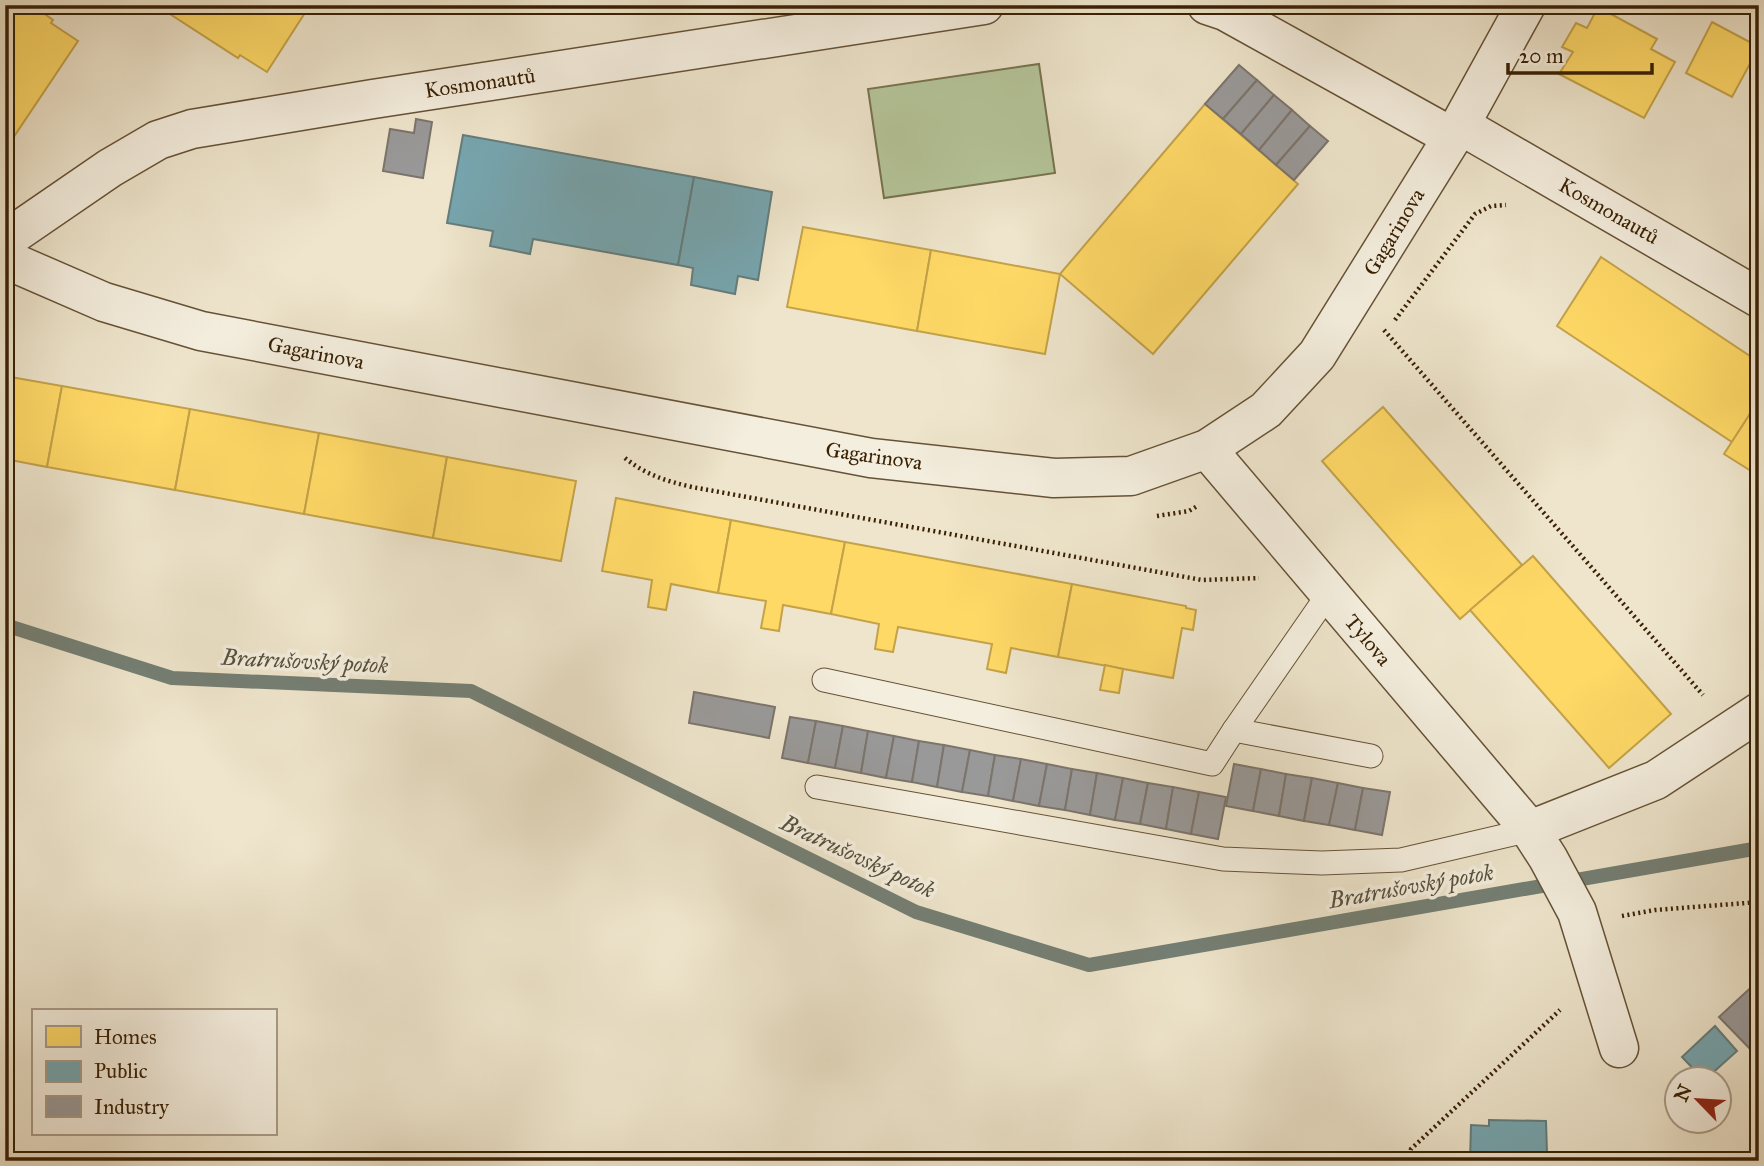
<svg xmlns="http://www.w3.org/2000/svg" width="1764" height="1166" font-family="'IM FELL Great Primer',serif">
<rect width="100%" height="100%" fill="#eee5cc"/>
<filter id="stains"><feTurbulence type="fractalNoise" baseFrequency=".00286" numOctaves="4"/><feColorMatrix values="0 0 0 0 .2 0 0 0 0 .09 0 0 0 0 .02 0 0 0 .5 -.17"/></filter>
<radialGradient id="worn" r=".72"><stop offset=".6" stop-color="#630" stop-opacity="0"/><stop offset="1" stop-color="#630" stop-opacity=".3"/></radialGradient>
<path fill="#b5c59a" stroke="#77734f" stroke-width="2" d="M1039 64 1055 173 884 198 868 89Z"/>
<g fill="#ffd966" stroke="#c4a249" stroke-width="2">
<path d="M5 5H32L53 20 51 23 78 41 11 141 5 137Z"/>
<path d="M156 5H310L267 72 240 55 238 58Z"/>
<path d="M1598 7 1657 39 1651 49 1675 62 1644 118 1559 74 1573 52 1562 47 1576 23 1587 28Z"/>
<path d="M1712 22 1759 47 1732 97 1686 73Z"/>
<path d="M1205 104 1298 184 1153 354 1060 274Z"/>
<path d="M803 227 931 250 917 331 787 307Z"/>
<path d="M931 250 1060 274 1045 354 917 331Z"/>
<path d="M1601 257 1759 362V400L1732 442 1557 326Z"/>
<path d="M5 376 62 386 47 467 5 459Z"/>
<path d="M62 386 190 409 175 490 47 467Z"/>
<path d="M1759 400V476L1724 454Z"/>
<path d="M1383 407 1522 565 1460 619 1322 461Z"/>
<path d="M190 409 319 433 304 514 175 490Z"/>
<path d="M319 433 447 457 433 538 304 514Z"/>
<path d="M447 457 576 481 561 561 433 538Z"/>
<path d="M616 498 731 520 718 593 671 584 666 610 648 607 652 580 602 571Z"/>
<path d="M731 520 845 542 831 614 783 605 779 631 761 628 766 601 718 593Z"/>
<path d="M845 542 1072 584 1058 657 1011 648 1006 673 987 669 992 644 898 627 893 652 875 649 879 624 831 614Z"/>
<path d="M1533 556 1671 714 1609 768 1470 610Z"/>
<path d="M1072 584 1186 606V608L1196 610 1193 630 1182 628 1173 678 1058 657Z"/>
<path d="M1105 665 1123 669 1119 693 1100 690Z"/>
</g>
<g fill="#76a5af" stroke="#647d7c" stroke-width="2">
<path d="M463 135 694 177 678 265 533 239 530 254 490 246 493 231 447 223Z"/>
<path d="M694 177 772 192 758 280 738 276 735 294 691 285 693 268 678 265Z"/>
<path d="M1715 1026 1737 1051 1707 1078H1702L1682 1057Z"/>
<path d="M1489 1120 1546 1121 1547 1153 1577 1154V1161H1470L1471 1125 1489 1126Z"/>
</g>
<g fill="#999" stroke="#7c756c" stroke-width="2">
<path d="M1239 65 1257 80 1223 119 1205 104Z"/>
<path d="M1257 80 1274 95 1241 134 1223 119Z"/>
<path d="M1274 95 1292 110 1259 150 1241 134Z"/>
<path d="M1292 110 1310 126 1276 165 1259 150Z"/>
<path d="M416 119 432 122 423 178 383 171 390 129 414 133Z"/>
<path d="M1310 126 1328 141 1294 180 1276 165Z"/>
<path d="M694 692 775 707 769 738 689 723Z"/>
<path d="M790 717 816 721 808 763 782 758Z"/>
<path d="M816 721 843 726 835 768 808 763Z"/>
<path d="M843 726 868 731 861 773 835 768Z"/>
<path d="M868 731 894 736 886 778 861 773Z"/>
<path d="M894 736 919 741 912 782 886 778Z"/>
<path d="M919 741 944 745 937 787 912 782Z"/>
<path d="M944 745 970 750 962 792 937 787Z"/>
<path d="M970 750 995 755 988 796 962 792Z"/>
<path d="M995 755 1021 759 1013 801 988 796Z"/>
<path d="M1021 759 1047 764 1039 806 1013 801Z"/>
<path d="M1047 764 1072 769 1065 810 1039 806Z"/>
<path d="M1234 764 1261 769 1253 811 1226 806Z"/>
<path d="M1072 769 1097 773 1090 815 1065 810Z"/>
<path d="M1261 769 1286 774 1279 816 1253 811Z"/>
<path d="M1097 773 1123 778 1115 820 1090 815Z"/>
<path d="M1286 774 1312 778 1304 821 1279 816Z"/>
<path d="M1123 778 1148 783 1140 824 1115 820Z"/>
<path d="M1312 778 1338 783 1329 825 1304 821Z"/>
<path d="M1148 783 1173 787 1166 829 1140 824Z"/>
<path d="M1338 783 1363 788 1355 830 1329 825Z"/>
<path d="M1173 787 1199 792 1191 834 1166 829Z"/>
<path d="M1363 788 1390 792 1382 835 1355 830Z"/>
<path d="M1199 792 1226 797 1218 839 1191 834Z"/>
<path d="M1759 980V1048L1754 1053 1719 1017Z"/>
</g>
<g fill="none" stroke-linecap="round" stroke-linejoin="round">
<path stroke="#747f74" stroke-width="14" d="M5 625 172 678 471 691 916 912 1089 965 1759 848"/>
<g stroke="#665236" stroke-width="25">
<g id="lane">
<path d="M824 680 1212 764 1234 730 1371 756"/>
<path d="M1234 730 1329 593"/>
<path d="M817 787 1223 859 1322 863 1401 860 1530 830"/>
</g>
</g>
<g stroke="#665236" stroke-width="41">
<g id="street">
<path d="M1207 5 1225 11 1452 137"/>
<path d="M1460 125 1759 298"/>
<path d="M5 240 110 168 158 140 192 129 373 99 984 5"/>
<path d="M5 259 104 302 201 331 871 458 1054 478 1131 476 1207 449 1266 410 1317 355 1460 125 1526 5"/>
<path d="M1207 449 1530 830 1656 780 1759 712"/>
<path d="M1530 830 1548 858 1577 912 1619 1048"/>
</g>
</g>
<g stroke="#392104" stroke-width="4.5" stroke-dasharray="2 3.5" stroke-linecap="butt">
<path d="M1395 320 1475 214 1491 206 1506 205"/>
<path d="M1384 330 1703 695"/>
<path d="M625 458C646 475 666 481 692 487L1202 580 1259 578"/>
<path d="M1157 516 1189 511 1199 505"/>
<path d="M1622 916 1655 910 1759 902"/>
<path d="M1409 1161 1411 1149 1560 1010"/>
</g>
<use href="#lane" stroke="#f4eede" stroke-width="23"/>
<use href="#street" stroke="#f4eede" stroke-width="38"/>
</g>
<g text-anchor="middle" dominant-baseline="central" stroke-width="7" stroke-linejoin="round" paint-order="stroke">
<g font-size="21" fill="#392104" stroke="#f4eede">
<text transform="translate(480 83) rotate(-8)">Kosmonautů</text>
<text transform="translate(1609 211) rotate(30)">Kosmonautů</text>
<text transform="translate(1394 232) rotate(-59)">Gagarinova</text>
<text transform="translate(316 353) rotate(11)">Gagarinova</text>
<text transform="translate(874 456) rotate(8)">Gagarinova</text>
<text transform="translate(1368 640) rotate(50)">Tylova</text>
</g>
<g font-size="23" font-style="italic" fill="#56503c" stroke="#f4eede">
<text transform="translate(305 661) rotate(3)">Bratrušovský potok</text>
<text transform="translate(858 856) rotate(25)">Bratrušovský potok</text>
<text transform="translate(1411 886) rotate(-10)">Bratrušovský potok</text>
</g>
</g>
<rect width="1764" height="1166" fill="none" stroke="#eee5cc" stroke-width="28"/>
<rect x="7" y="7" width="1750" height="1152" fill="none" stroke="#392104" stroke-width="3.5"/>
<rect x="14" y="14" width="1736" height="1138" fill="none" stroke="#392104" stroke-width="2"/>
<rect x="32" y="1009" width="245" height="126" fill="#f4eede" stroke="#a99c87" stroke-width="2"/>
<rect x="46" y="1026" width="35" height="21" fill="#ffd966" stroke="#a99c87" stroke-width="2"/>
<text x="94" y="1044" font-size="21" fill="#392104">Homes</text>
<rect x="46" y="1061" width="35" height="21" fill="#76a5af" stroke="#a99c87" stroke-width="2"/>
<text x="94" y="1078" font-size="21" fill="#392104">Public</text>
<rect x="46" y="1096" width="35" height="21" fill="#999999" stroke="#a99c87" stroke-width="2"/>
<text x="94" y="1114" font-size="21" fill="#392104">Industry</text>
<g transform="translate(1698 1100) rotate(295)"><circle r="33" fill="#f4eede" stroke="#a99c87" stroke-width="2"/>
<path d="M0-5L12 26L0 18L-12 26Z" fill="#8f2418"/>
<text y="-10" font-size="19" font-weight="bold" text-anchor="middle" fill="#392104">N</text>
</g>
<path d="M1508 63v10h144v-10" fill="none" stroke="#392104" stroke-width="3.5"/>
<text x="1519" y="63" font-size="21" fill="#392104" stroke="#f4eede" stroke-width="5" paint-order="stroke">20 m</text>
<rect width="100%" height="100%" filter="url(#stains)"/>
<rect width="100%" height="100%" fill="url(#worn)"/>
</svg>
